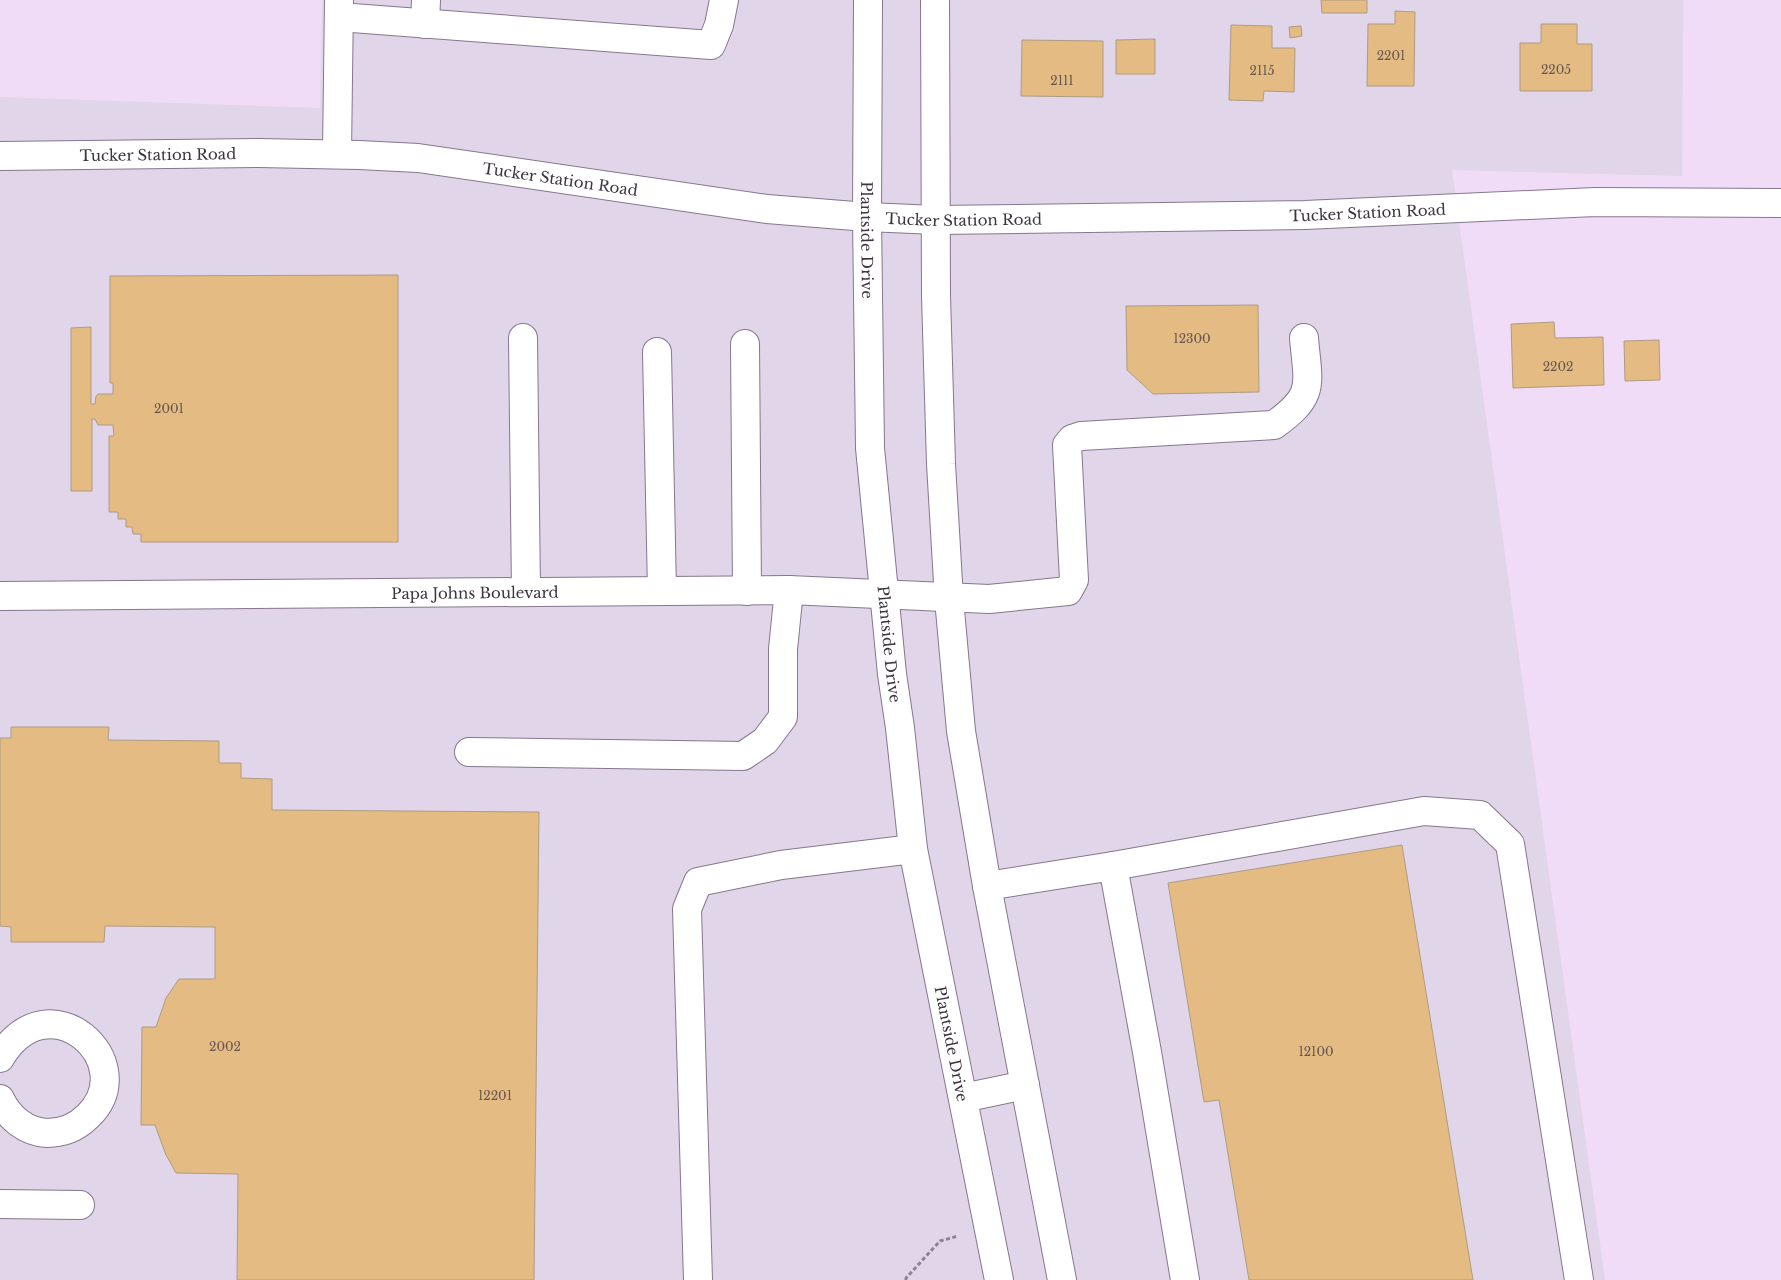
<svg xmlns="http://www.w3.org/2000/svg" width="1781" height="1280" font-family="'Libre Baskerville',serif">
<rect width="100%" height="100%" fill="#f0dcf7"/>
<path fill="#e1d5e9" d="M322 0H1683L1682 176 1452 170 1605 1280H0V97L320 108Z"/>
<g fill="#e4bb83" stroke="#ae9c82">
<path d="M1321 0H1367V13H1322Z"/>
<path d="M1395 11 1415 12 1414 86H1367L1368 24H1395Z"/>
<path d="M1541 24H1577V44H1592V91H1520V43H1541Z"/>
<path d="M1231 25 1272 26V48H1295L1294 92 1264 91 1263 101 1229 100Z"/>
<path d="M1301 26 1302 36 1290 38 1289 27Z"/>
<path d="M1155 39V74H1116V40Z"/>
<path d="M1022 40 1103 41V97L1021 96Z"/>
<path d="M398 275V542H141V534H133L132 527H126V519H118V512H109V436H114L113 425H98L95 419H92V491H71V328L91 327V404H95L96 396 98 394H113V383H110V276Z"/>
<path d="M1258 305 1259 392 1153 394 1127 370 1126 306Z"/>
<path d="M1554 322 1555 338 1603 337 1604 385 1513 388 1511 324Z"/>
<path d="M1659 340 1660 380 1625 381 1624 341Z"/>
<path d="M11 727H109L108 740 219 741V763H241V778L272 779V810L539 812 534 1280H237L238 1174 176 1173 166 1155 155 1125H141L142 1027H156L166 998 179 979H215V927L105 926 104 942H11V927L0 926V738H11Z"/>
<path d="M1402 845 1473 1280H1249L1219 1100 1204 1102 1168 883Z"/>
</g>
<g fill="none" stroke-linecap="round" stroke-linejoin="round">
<g stroke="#88768e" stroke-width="30">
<g id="minor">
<path id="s1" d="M868 0 867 217 870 448 892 674 900 728 913 849 999 1280"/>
<path d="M935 0 936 296 941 464 949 599 961 731 987 886 1062 1280"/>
<path d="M339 17 711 45 719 25 724 0"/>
<path d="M425 24 426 0"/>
<path d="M337 154 339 1"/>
<path id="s2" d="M0 156 259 153 359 155 418 158 767 209 867 217 936 220 1305 215 1595 202 1781 203"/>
<path d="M523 338 526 592"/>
<path d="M745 344 747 591"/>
<path d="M657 352 662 591"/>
<path id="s3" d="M0 596 789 590 989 599 1068 591 1074 580 1067 445 1072 439 1081 436 1274 425C1316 395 1308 385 1304 338"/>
<path d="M469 752 743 756 765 741 783 717V649L789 590"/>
<path d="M1113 866 1424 811 1480 815 1510 844 1579 1280"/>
<path d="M987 886 1113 866 1147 1052 1185 1280"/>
<path d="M0 1058C49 976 143 1063 88 1116 77 1127 63 1133 47 1133 26 1132 9 1118 0 1099"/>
<path d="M963 1098 1025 1085"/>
<path d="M0 1204 80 1205"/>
<path d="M698 1280 687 909 698 882 781 865 913 849"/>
</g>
</g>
<path stroke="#908294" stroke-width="3" stroke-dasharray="4 2.5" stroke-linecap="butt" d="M906 1280V1278L940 1241 958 1236"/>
<use href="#minor" stroke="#fff" stroke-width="28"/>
</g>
<g text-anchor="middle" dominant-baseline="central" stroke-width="4.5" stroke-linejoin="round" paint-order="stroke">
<g font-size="12" fill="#675650">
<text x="1391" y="55">2201</text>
<text x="1556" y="69">2205</text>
<text x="1262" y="70">2115</text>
<text x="1062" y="80">2111</text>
<text x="1192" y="338">12300</text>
<text x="1558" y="366">2202</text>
<text x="169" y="408">2001</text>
<text x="225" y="1046">2002</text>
<text x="1316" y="1051">12100</text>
<text x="495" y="1095">12201</text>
</g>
<g font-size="15" fill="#3d353f" stroke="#f9ecfd">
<text stroke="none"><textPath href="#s2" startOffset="158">Tucker Station Road</textPath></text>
<text stroke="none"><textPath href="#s2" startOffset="562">Tucker Station Road</textPath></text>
<text stroke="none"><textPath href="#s2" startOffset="1372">Tucker Station Road</textPath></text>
<text stroke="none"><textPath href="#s2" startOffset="968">Tucker Station Road</textPath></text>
<text stroke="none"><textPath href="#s1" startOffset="240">Plantside Drive</textPath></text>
<text stroke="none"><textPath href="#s3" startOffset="475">Papa Johns Boulevard</textPath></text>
<text stroke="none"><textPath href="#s1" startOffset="645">Plantside Drive</textPath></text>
<text stroke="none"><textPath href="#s1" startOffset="1050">Plantside Drive</textPath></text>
</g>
</g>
</svg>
